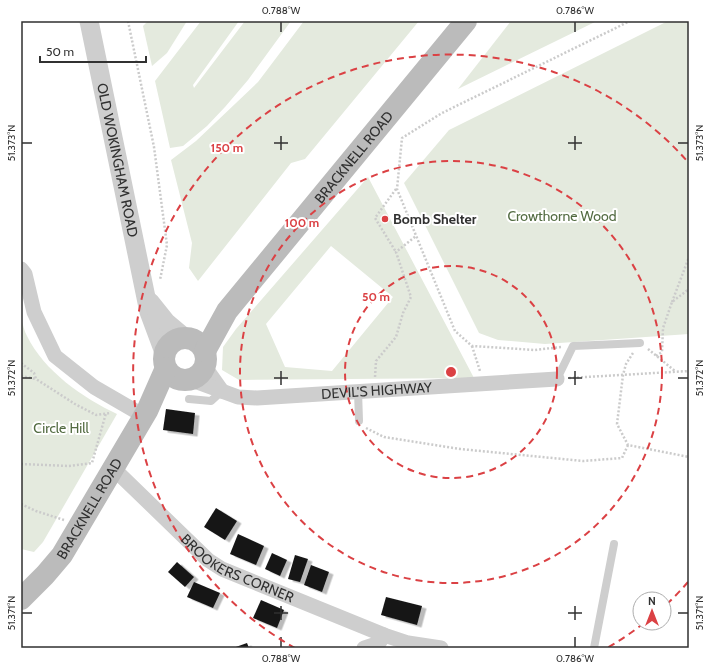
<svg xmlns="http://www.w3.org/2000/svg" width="710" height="669" font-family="Cabin,sans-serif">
<defs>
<filter id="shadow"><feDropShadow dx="4.5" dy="2.5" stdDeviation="0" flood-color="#0004"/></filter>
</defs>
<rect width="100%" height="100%" fill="#fff"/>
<g fill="#e4eade" fill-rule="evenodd">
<path d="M148 21H187L167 53 152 66 143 26Z"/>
<path d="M201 21H239L193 85 194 88 245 21H291L248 80 225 107 207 126 183 146 170 148 155 81Z"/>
<path d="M304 21H419L305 159 291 163 198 281 189 268 192 243 171 160 196 141 258 82Z"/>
<path d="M511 21H597L458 89Z"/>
<path d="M668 21H689V334L545 344 498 340 479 333 404 183 449 130Z"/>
<path d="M368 177 474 378 239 380 222 370 223 347 236 329ZM331 246 393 297 332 371 285 367 266 324Z"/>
<path d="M21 318C23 324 24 331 27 336 44 371 83 398 117 414L43 542 34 552 21 549Z"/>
</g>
<g fill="#181818" filter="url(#shadow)">
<path d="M166 409 195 413 193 434 163 430Z"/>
<path d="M216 508 237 521 225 540 204 527Z"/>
<path d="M238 534 264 546 256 565 230 554Z"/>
<path d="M272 553 287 560 280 576 265 569Z"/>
<path d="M295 555 308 559 300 582 288 579Z"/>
<path d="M177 562 194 577 185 587 168 572Z"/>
<path d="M311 565 329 572 322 592 304 585Z"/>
<path d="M194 582 220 593 213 608 187 597Z"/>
<path d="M386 597 422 606 417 625 381 615Z"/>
<path d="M261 600 284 610 277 628 253 618Z"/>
<path d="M247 643 249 648H233Z"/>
</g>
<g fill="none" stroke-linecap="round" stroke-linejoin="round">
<g stroke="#cbcbcb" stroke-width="2.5" stroke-dasharray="2 2" stroke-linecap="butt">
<path d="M128 21 154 147 167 245 160 280"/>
<path d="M396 189 375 218 396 252"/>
<path d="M672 302 689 257"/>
<path d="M472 346 480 371"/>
<path d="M561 347 535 350 472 346 455 331 397 189 402 138 442 113 630 21"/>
<path d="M648 349 675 371"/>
<path d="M633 353 626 364 623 375 617 424 628 445 689 457"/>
<path d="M656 356 662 352 663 328 672 302 689 289"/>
<path d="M21 363 34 373 36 379 75 404 96 415 110 413"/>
<path d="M21 376 36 379"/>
<path d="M375 377 376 361 396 337 403 313 411 297 396 252 416 236"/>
<path d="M569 378 689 371"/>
<path d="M366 428 384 437 460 449 583 461 622 458 628 445"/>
<path d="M21 464 69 466 92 463 106 413"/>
<path d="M21 504 36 511 64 520"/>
</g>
<g stroke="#cecece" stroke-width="8">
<path d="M557 379 573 346 640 343"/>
<path d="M358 391 359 421"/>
<path d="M189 399 211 401 222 391"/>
<path d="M594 648 614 544"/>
</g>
<g stroke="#cecece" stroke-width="15">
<path d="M21 269 25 274 34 312 55 356 94 387 144 416"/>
<path d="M205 367 222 391"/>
<path id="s1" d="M189 379 238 397 257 398 557 379"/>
<path id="s2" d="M113 468 208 560 222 569 384 635 408 643 441 648"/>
<path d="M364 648 379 643 384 635"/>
</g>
<g stroke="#cecece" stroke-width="19">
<path id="s3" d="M89 21 149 312 165 355"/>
<path d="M150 302 166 322 185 338"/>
</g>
<g stroke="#bbb" stroke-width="22">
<circle cx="185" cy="359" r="21"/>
<path id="s4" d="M205 351 227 311 466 21"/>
<path id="s5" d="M21 599 45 575 62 555 147 411 166 368"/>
</g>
</g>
<path fill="none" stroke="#313131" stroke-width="1.5" d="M281 22V32M575 22V32M281 136V150M575 136V150M22 143H32M274 143H288M568 143H582M678 143H688M281 371V385M575 371V385M22 378H32M274 378H288M568 378H582M678 378H688M281 606V620M575 606V620M22 613H32M274 613H288M568 613H582M678 613H688M281 637V647M575 637V647"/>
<g fill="none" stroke="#db4144" stroke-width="2" stroke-dasharray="7 5">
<circle cx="451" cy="372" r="106"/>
<circle cx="451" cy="372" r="211"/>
<path d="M688 582A317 317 0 0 1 665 606M644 623A317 317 0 0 1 607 648M295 648A317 317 0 1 1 688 162"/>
</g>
<circle fill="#db4144" stroke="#fff" stroke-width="1.5" cx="385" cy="219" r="4"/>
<g text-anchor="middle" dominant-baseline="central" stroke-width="4" stroke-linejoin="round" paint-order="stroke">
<g font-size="14" fill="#313131" stroke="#fff">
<text stroke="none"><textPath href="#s4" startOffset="245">BRACKNELL ROAD</textPath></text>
<text stroke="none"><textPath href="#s3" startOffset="142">OLD WOKINGHAM ROAD</textPath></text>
<text stroke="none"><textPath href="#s1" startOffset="191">DEVIL'S HIGHWAY</textPath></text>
<text stroke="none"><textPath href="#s5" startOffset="114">BRACKNELL ROAD</textPath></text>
<text stroke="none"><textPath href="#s2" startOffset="162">BROOKERS CORNER</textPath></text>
</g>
<g font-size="14" fill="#526b41" stroke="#fff">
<text x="562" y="216">Crowthorne Wood</text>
<text x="61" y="428">Circle Hill</text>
</g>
<g font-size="14" font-weight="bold" fill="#313131" stroke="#fff" text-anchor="start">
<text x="393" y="219">Bomb Shelter</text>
</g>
</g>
<circle cx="451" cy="372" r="6" fill="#db4144" stroke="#fff" stroke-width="2"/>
<g font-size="12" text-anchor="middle" font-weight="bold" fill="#db4144" stroke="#fff" stroke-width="4" stroke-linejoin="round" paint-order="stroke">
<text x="227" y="152">150 m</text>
<text x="302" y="227">100 m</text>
<text x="376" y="301">50 m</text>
</g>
<rect width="710" height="669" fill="none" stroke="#ffffff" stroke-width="44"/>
<g transform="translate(652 611)"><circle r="19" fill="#ffffff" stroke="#adadad"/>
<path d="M0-3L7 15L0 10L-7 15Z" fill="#db4144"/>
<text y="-6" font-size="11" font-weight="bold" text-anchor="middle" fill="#313131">N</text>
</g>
<path d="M40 56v6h106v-6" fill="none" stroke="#313131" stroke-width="2"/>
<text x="46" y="56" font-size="12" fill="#313131" stroke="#ffffff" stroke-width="3" paint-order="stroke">50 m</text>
<rect x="22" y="22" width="666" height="625" fill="none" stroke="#313131" stroke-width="1.5"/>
<g font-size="10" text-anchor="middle" fill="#313131">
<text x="281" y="14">0.788°W</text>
<text x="575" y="14">0.786°W</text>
<text transform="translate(11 143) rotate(-90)" y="4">51.373°N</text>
<text transform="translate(699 143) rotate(-90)" y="4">51.373°N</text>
<text transform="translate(11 378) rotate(-90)" y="4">51.372°N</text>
<text transform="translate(699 378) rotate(-90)" y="4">51.372°N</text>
<text transform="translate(11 613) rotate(-90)" y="4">51.371°N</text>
<text transform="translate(699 613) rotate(-90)" y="4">51.371°N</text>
<text x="281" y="662">0.788°W</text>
<text x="575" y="662">0.786°W</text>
</g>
</svg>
